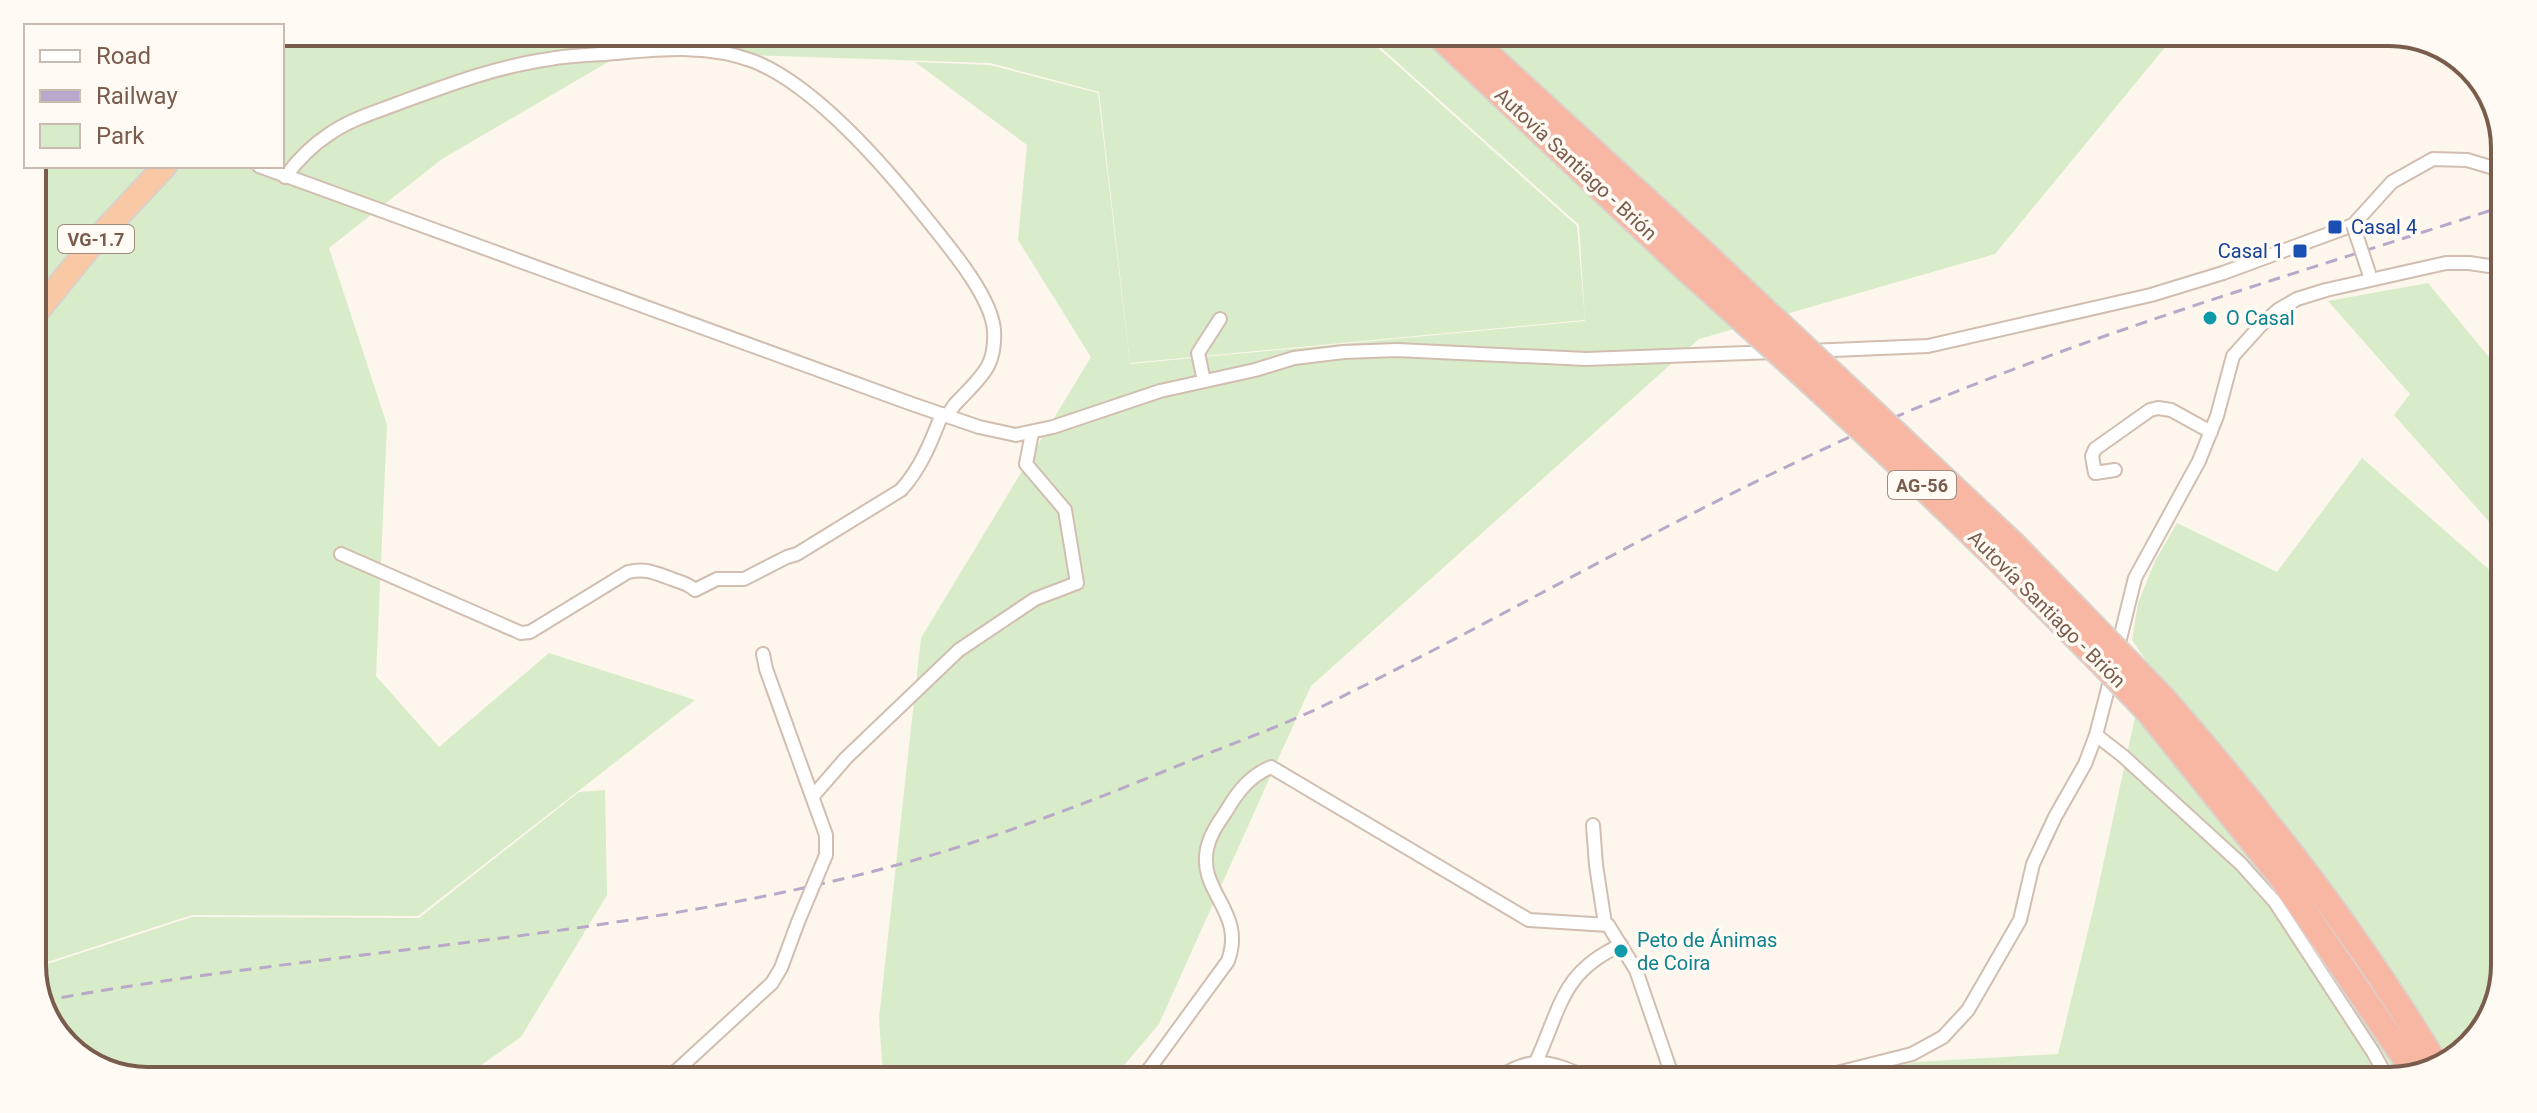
<svg xmlns="http://www.w3.org/2000/svg" width="2537" height="1113" font-family="Roboto,sans-serif">
<rect width="100%" height="100%" fill="#fdf6ec"/>
<g fill="#d8ecc9">
<path d="M282 33 1366 37 1577 226 1585 320 1130 363 1099 92 990 63 627 51 442 159 329 248 387 425 376 676 439 747 549 653 695 700 418 916 192 915 32 967V166H282Z"/>
<path d="M1369 37 2171 40 1995 254 1699 339 1311 686 1159 1024 1115 1076 883 1075 879 1018 921 638 1091 357 1018 240 1027 145 915 62 990 65 1098 93 1130 364 1585 321 1579 225Z"/>
<path d="M2428 283 2502 373 2501 535 2394 415 2410 394 2328 301Z"/>
<path d="M2362 458 2500 579 2496 1010 2453 1062 2389 1081 1844 1079 1915 1062 2058 1054 2095 902 2147 662 2132 640 2138 603 2155 561 2177 523 2277 572Z"/>
<path d="M605 790 607 895 521 1037 470 1073 103 1072 52 1030 32 969 192 917 419 918 579 792Z"/>
</g>
<g fill="none" stroke-linecap="round" stroke-linejoin="round">
<g stroke="#d1beb0" stroke-width="16">
<g id="minor">
<path d="M259 166 912 404 979 427 1016 435 1053 427 1160 391 1255 370 1294 358 1344 352 1397 350 1586 359 1774 352"/>
<path d="M285 177C297 161 311 146 328 135 348 120 376 112 399 103 448 85 498 66 550 59 571 55 594 55 616 53 662 49 708 44 753 61 814 85 881 162 922 213 944 241 991 294 994 330 996 364 984 374 962 397 955 404 951 408 948 416"/>
<path d="M1809 351 1928 346 2151 295 2223 273 2353 225 2392 182 2433 159 2467 160 2504 171"/>
<path d="M1204 381 1198 353 1220 319"/>
<path d="M2115 470 2095 473 2092 456 2095 449 2150 410 2158 408 2171 410 2211 432"/>
<path d="M341 554 521 633 530 632 628 572C647 568 655 573 672 579 682 583 687 583 695 590L717 579H744L787 557 797 554 901 490C921 468 931 442 942 414"/>
<path d="M2117 651 2135 578 2199 461 2217 416 2233 356 2261 325 2278 310 2297 299 2326 290 2446 263H2469L2503 268"/>
<path d="M763 654 766 669 826 835V855"/>
<path d="M2096 735 2123 756 2241 864 2275 902 2373 1052 2389 1081"/>
<path d="M813 796 846 758 959 650 1035 599 1077 583 1065 510 1026 464 1032 433"/>
<path d="M1593 825 1596 865 1605 924"/>
<path d="M1536 1062C1561 1008 1561 972 1621 945"/>
<path d="M673 1074 772 983 781 968 798 922"/>
<path d="M1144 1076 1228 961C1246 911 1198 893 1207 849 1210 834 1219 822 1227 810 1238 791 1250 776 1271 767L1529 920 1608 925 1636 970 1673 1078"/>
<path d="M1500 1077C1535 1053 1554 1064 1589 1078"/>
<path d="M1813 1079 1912 1054 1943 1037 1968 1010 2020 920 2033 864 2055 817 2085 764 2096 735 2112 673"/>
</g>
</g>
<g stroke="#dad1cd" stroke-width="26">
<path id="trunk" d="M32 318 93 243 165 166"/>
</g>
<g stroke="#dad1cd" stroke-width="28">
<g id="motorway">
<path d="M1440 37 1686 269"/>
<path d="M1469 37 1705 254"/>
<path d="M2163 698C2263 812 2359 936 2437 1066"/>
<path d="M2147 710 2280 876 2415 1073"/>
</g>
</g>
<use href="#minor" stroke="#fff" stroke-width="12"/>
<use href="#trunk" stroke="#f9c8a4" stroke-width="22"/>
<use href="#motorway" stroke="#f7b7a3" stroke-width="24"/>
<path stroke="#b9a8c9" stroke-width="3" stroke-dasharray="12 8" stroke-linecap="butt" d="M42 1001C351 944 670 940 971 843 1046 819 1119 790 1192 760 1236 742 1282 726 1325 705 1501 619 1671 518 1850 437 2061 341 2284 278 2504 206"/>
<g stroke="#d1beb0" stroke-width="16" stroke-linecap="butt">
<g id="minor-bridge">
<path d="M2353 225 2369 273"/>
<path d="M798 922 826 855"/>
</g>
</g>
<g stroke="#dad1cd" stroke-width="28" stroke-linecap="butt">
<g id="motorway-bridge">
<path d="M1705 254 2014 545 2163 698"/>
<path d="M1686 269C1845 411 2000 556 2147 710"/>
</g>
</g>
<use href="#minor-bridge" stroke="#fff" stroke-width="12"/>
<use href="#motorway-bridge" stroke="#f7b7a3" stroke-width="24"/>
</g>
<g fill="#1a4fb4" stroke="#fffaf3" stroke-width="3">
<rect x="2327" y="219" width="16" height="16" rx="4"/>
<rect x="2292" y="243" width="16" height="16" rx="4"/>
</g>
<g fill="#0f9aa8" stroke="#fffaf3" stroke-width="3">
<circle cx="2210" cy="318" r="8"/>
<circle cx="1621" cy="951" r="8"/>
</g>
<g text-anchor="middle" dominant-baseline="central" stroke-width="7" stroke-linejoin="round" paint-order="stroke">
<g fill="#fffaf3" stroke="#a28b7f" stroke-width="2">
<rect x="58" y="225" width="76" height="28" rx="6"/>
<rect x="1888" y="471" width="68" height="28" rx="6"/>
</g>
<g font-size="18" font-weight="bold" fill="#7a5c4d">
<text x="96" y="239">VG-1.7</text>
<text x="1922" y="485">AG-56</text>
</g>
<g font-size="20" fill="#7a5c4d" stroke="#fffaf3">
<text transform="translate(1576 164) rotate(43)">Autovía Santiago - Brión</text>
<text transform="translate(2047 609) rotate(45)">Autovía Santiago - Brión</text>
</g>
<g font-size="20" fill="#164399" stroke="#fffaf3" text-anchor="start">
<text x="2351" y="227">Casal 4</text>
<text x="2284" y="251" text-anchor="end">Casal 1</text>
</g>
<g font-size="20" fill="#0d838f" stroke="#fffaf3" text-anchor="start">
<text x="2226" y="318">O Casal</text>
<text x="1637" y="940">Peto de Ánimas<tspan x="1637" dy="23">de Coira</tspan></text>
</g>
</g>
<path d="M0 0H2537V1113H0ZM148 46H2389A102 102 0 0 1 2491 148V965A102 102 0 0 1 2389 1067H148A102 102 0 0 1 46 965V148A102 102 0 0 1 148 46Z" fill="#fffaf3" fill-rule="evenodd"/>
<path fill="none" stroke="#7a5c4d" stroke-width="4" d="M148 46H2389A102 102 0 0 1 2491 148V965A102 102 0 0 1 2389 1067H148A102 102 0 0 1 46 965V148A102 102 0 0 1 148 46Z"/>
<rect x="24" y="24" width="260" height="144" fill="#fffaf3" stroke="#cabbb1" stroke-width="2"/>
<rect x="40" y="50" width="40" height="12" fill="#ffffff" stroke="#cabbb1" stroke-width="2"/>
<text x="96" y="64" font-size="24" fill="#7a5c4d">Road</text>
<rect x="40" y="90" width="40" height="12" fill="#b9a8c9" stroke="#cabbb1" stroke-width="2"/>
<text x="96" y="104" font-size="24" fill="#7a5c4d">Railway</text>
<rect x="40" y="124" width="40" height="24" fill="#d8ecc9" stroke="#cabbb1" stroke-width="2"/>
<text x="96" y="144" font-size="24" fill="#7a5c4d">Park</text>
</svg>
